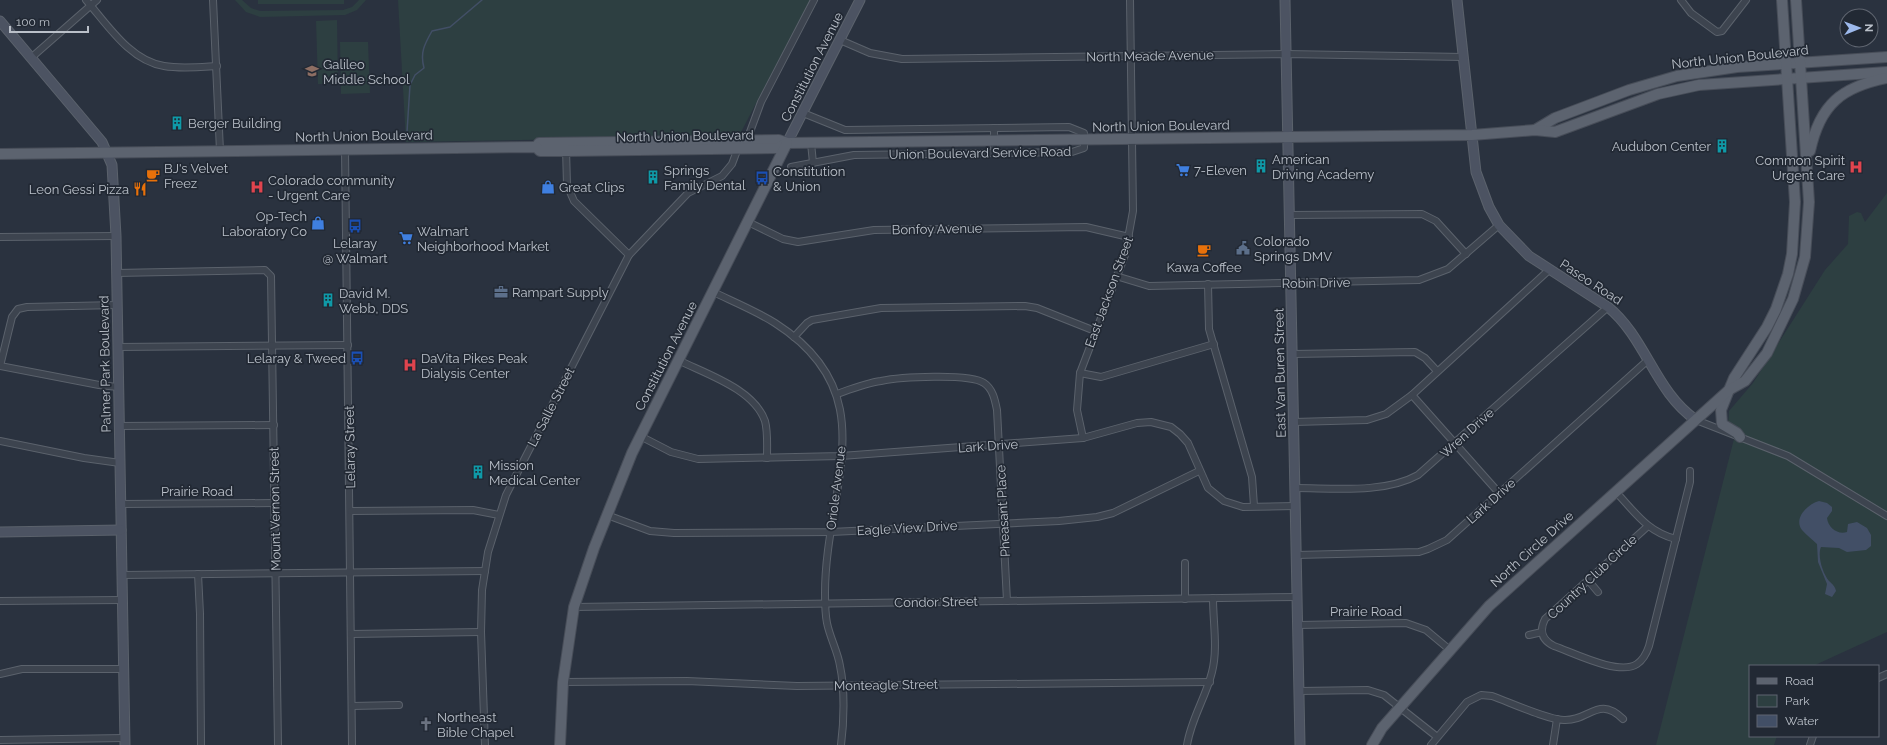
<svg xmlns="http://www.w3.org/2000/svg" width="1887" height="745" font-family="Raleway,sans-serif">
<rect width="100%" height="100%" fill="#2a323f"/>
<g fill="#2d3f41">
<path d="M235 0H242L251 8 260 11 343 10 352 7 359 0H366L357 10 345 15 260 17 246 12Z"/>
<rect x="258" y="0" width="86" height="4"/>
<path d="M398 0H810L739 136 406 142Z"/>
<path d="M337 20 338 84H318L316 21Z"/>
<path d="M340 42H368L370 93 341 94Z"/>
<path d="M1887 193V632L1813 666H1750V736H1777L1774 745H1656L1736 431 1728 427 1729 411 1753 383 1825 270 1848 244 1849 216 1857 212 1861 213 1865 222Z"/>
</g>
<path fill="#424f66" d="M1819 501 1827 503 1832 507V511L1827 518C1828 528 1838 535 1847 532L1848 524 1857 522 1867 528 1871 535V546L1866 550 1847 552 1839 548 1821 547C1817 556 1823 574 1829 581 1833 585 1835 586 1836 591L1832 597 1825 594 1827 584 1818 562 1817 544C1812 539 1806 535 1802 530 1793 518 1808 504 1819 501Z"/>
<g fill="none" stroke-linecap="round" stroke-linejoin="round">
<path stroke="#424f66" stroke-width="1.5" d="M407 132 410 85 415 75 424 68C420 53 424 45 432 31L450 27 482 0"/>
<g stroke="#5b626c" stroke-width="8">
<g id="street">
<path d="M86 0C107 24 130 61 164 66 181 69 200 67 217 66"/>
<path d="M213 0 220 151"/>
<path d="M1681 0 1691 13 1717 32 1722 31 1746 0"/>
<path d="M840 40 870 53 902 59 1286 54 1464 57"/>
<path d="M32 57 97 0"/>
<path d="M994 128V153"/>
<path d="M747 140 761 102 814 0"/>
<path d="M811 143 813 163"/>
<path d="M345 149 352 745"/>
<path d="M566 149 567 185 574 201 629 255"/>
<path d="M791 167 854 155 1072 152 1084 148V133L1069 127 845 130 803 113"/>
<path d="M1290 215 1422 214 1436 221 1466 254"/>
<path d="M748 222 783 239 798 242 874 230 1086 227 1129 237"/>
<path d="M0 237 116 236"/>
<path d="M116 273 265 270 271 276 278 745"/>
<path d="M1116 276 1149 286 1419 280 1448 269 1499 225"/>
<path d="M1208 284 1209 329 1252 477 1254 506"/>
<path d="M713 292C734 302 756 311 775 323 888 395 825 488 825 593 825 603 825 613 827 623 830 638 838 652 840 666 845 689 844 722 841 745"/>
<path d="M794 337 807 323 812 320 881 308 1025 306 1037 308 1095 331"/>
<path d="M118 347 348 345"/>
<path d="M1292 354 1415 352 1425 358 1437 371"/>
<path d="M678 360C706 374 754 389 765 421 768 432 767 446 767 458"/>
<path d="M0 366 12 317 18 309 27 307 117 305"/>
<path d="M0 366 99 385 118 387"/>
<path d="M1080 373 1101 377 1214 344"/>
<path d="M837 394C851 389 866 383 881 381 899 377 970 373 984 383 993 389 995 400 997 410L1007 601"/>
<path d="M1412 395 1499 493"/>
<path d="M1696 420 1788 456 1887 516"/>
<path d="M1294 422 1367 420 1386 414 1412 395 1549 270"/>
<path d="M119 426 274 425"/>
<path d="M640 436 671 452 698 459 841 456 1083 438 1137 423 1151 422 1171 427 1180 434 1188 443 1208 488 1224 501 1243 507 1295 506"/>
<path d="M1083 438 1077 410 1080 373 1125 255 1133 211 1130 0"/>
<path d="M0 441 84 458 120 463"/>
<path d="M1295 488C1333 488 1384 494 1418 475L1608 307"/>
<path d="M1615 491C1635 512 1647 532 1676 539"/>
<path d="M120 504 275 503"/>
<path d="M351 511 473 510 499 515"/>
<path d="M607 515 650 531 674 533 831 532 1059 521 1097 517 1113 513 1199 471"/>
<path d="M1648 526 1545 619C1539 631 1542 640 1554 646 1574 653 1619 676 1637 664 1643 660 1647 652 1649 646L1690 482V471"/>
<path d="M1296 555 1419 552 1428 549 1447 540 1648 360"/>
<path d="M1185 563V599"/>
<path d="M198 574 200 614 201 745"/>
<path d="M122 575 485 571"/>
<path d="M1588 580 1598 592"/>
<path d="M0 601 122 600"/>
<path d="M574 607 1297 597"/>
<path d="M1298 625 1406 623 1426 630 1450 650"/>
<path d="M351 634 481 632"/>
<path d="M1529 635 1542 632"/>
<path d="M0 674 22 669H124"/>
<path d="M1878 678 1887 674"/>
<path d="M563 682 687 681 797 686 1210 682"/>
<path d="M1299 691 1368 690 1384 695 1436 736"/>
<path d="M352 706 399 705"/>
<path d="M0 740 124 738"/>
<path d="M485 745 481 632 482 590 488 552 506 495 629 255 688 193 722 176 732 164 738 148"/>
<path d="M1187 745C1191 719 1206 697 1212 672 1218 649 1213 622 1213 598"/>
<path d="M1431 745 1467 702 1481 695 1492 696C1509 702 1548 720 1564 720 1590 721 1598 695 1623 719"/>
<path d="M1553 745 1557 719"/>
<path d="M1810 745 1813 736"/>
</g>
</g>
<g stroke="#5b626c" stroke-width="11">
<g id="secondary">
<path d="M1285 0 1300 745"/>
<path d="M1457 0 1476 172 1489 207 1499 225 1529 256 1608 307C1646 338 1655 392 1696 420"/>
<path d="M0 21 102 142 112 165 116 236 125 745"/>
<path d="M787 143 860 0"/>
<path d="M0 532 121 530"/>
</g>
</g>
<g stroke="#474d58" stroke-width="12">
<g id="primary">
<path d="M1535 130 1555 118 1629 90 1677 76 1737 67 1887 57"/>
<path d="M536 147 539 143 779 140 787 143 1472 135 1535 130 1555 132 1658 94 1699 85 1887 72"/>
<path d="M1810 151C1820 104 1842 87 1887 78"/>
<path d="M0 154 536 147 540 151H566L778 148 787 143"/>
<path d="M1740 437 1737 433 1722 424 1721 410 1729 390 1734 378 1767 327 1776 309 1788 274 1792 254 1795 202 1782 0"/>
<path d="M560 745 563 682 574 607 594 548 632 453 787 143"/>
<path d="M1372 745 1382 728 1489 606 1729 390 1745 381 1767 353 1793 299 1805 257 1809 202 1796 0"/>
</g>
</g>
<use href="#street" stroke="#3d444f" stroke-width="6"/>
<use href="#secondary" stroke="#4c5362" stroke-width="9"/>
<use href="#primary" stroke="#5c636f" stroke-width="10"/>
</g>
<defs>
<g id="school-bare" transform="scale(1.08)"><path d="M0-5L7-2L0 1L-7-2ZM-4 1L0 2.5L4 1V4Q0 6-4 4Z" fill="#8d6e63" stroke="#222934" stroke-width="2.5" paint-order="stroke"/></g>
<g id="building-bare" transform="scale(1.08)"><path d="M-4-6H4V6H1V3H-1V6H-4ZM-2.5-4.3h1.7v1.8h-1.7ZM.8-4.3h1.7v1.8H.8ZM-2.5-1h1.7V.8h-1.7ZM.8-1h1.7V.8H.8Z" fill="#0f9aa8" stroke="#222934" stroke-width="2.5" paint-order="stroke"/></g>
<g id="hospital-bare" transform="scale(1.08)"><path d="M-5-5h3v3.5h4V-5h3V5h-3V1.5h-4V5h-3Z" fill="#e0444e" stroke="#222934" stroke-width="2.5" paint-order="stroke"/></g>
<g id="supermarket-bare" transform="scale(1.08)"><path d="M-6-5.5h2.5l.6 2H6L4.5 2H-2.5L-4.4-4H-6ZM-1.5 3.2a1.3 1.3 0 1 0 .1 0ZM3 3.2a1.3 1.3 0 1 0 .1 0Z" fill="#3f7fe0" stroke="#222934" stroke-width="2.5" paint-order="stroke"/></g>
<g id="cafe-bare" transform="scale(1.08)"><path d="M-5.5-4.5H6V0H3Q3 3.5 0 3.5H-2.5Q-5.5 3.5-5.5 0ZM3-3.2v2h1.7v-2ZM-6 4.5H4V6H-6Z" fill="#e8710a" stroke="#222934" stroke-width="2.5" paint-order="stroke"/></g>
<g id="bus-bare" transform="scale(1.08)"><path d="M-5-6H5V4H4V6H2V4H-2V6H-4V4H-5ZM-3.5-4V0h7V-4ZM-3.5 1.2v1.5H-2V1.2ZM2 1.2v1.5H3.5V1.2Z" fill="#1a4fb4" stroke="#222934" stroke-width="2.5" paint-order="stroke"/></g>
<g id="shop-bare" transform="scale(1.08)"><path d="M-5-2.5h2.3a2.7 3.5 0 0 1 5.4 0H5L5.5 6h-11ZM-1.5-2.5h3a1.5 2.3 0 0 0-3 0Z" fill="#3f7fe0" stroke="#222934" stroke-width="2.5" paint-order="stroke"/></g>
<g id="restaurant-bare" transform="scale(1.08)"><path d="M-5-6h1v4h1v-4h1v4h1v-4h1v5L-1.5 .5V6h-2V.5L-5-1ZM5-6V6H3V1.5H1.5Q1.5-4 5-6Z" fill="#e8710a" stroke="#222934" stroke-width="2.5" paint-order="stroke"/></g>
<g id="civic-bare" transform="scale(1.08)"><path d="M-.6-6.5H3V-4.5H.6V-3L4-1V1h2V6H-6V1h2V-1L-.6-3ZM-1.2 2.5V6h2.4V2.5Z" fill="#5c6f8a" stroke="#222934" stroke-width="2.5" paint-order="stroke"/></g>
<g id="office-bare" transform="scale(1.08)"><path d="M-6-3h4V-5.5h4V-3h4V5H-6ZM-1-4.5V-3h2v-1.5ZM-6 0V1H6V0Z" fill="#5c6f8a" stroke="#222934" stroke-width="2.5" paint-order="stroke"/></g>
<g id="church-bare" transform="scale(1.08)"><path d="M-1.2-6h2.4v3.5h3.3v2.4h-3.3V6h-2.4V-.1h-3.3v-2.4h3.3Z" fill="#6b7280" stroke="#222934" stroke-width="2.5" paint-order="stroke"/></g>
</defs>
<g fill-rule="evenodd">
<use href="#school-bare" x="312" y="71"/>
<use href="#building-bare" x="177" y="123"/>
<use href="#building-bare" x="1722" y="146"/>
<use href="#building-bare" x="1261" y="166"/>
<use href="#hospital-bare" x="1856" y="167"/>
<use href="#supermarket-bare" x="1183" y="170"/>
<use href="#cafe-bare" x="153" y="175"/>
<use href="#building-bare" x="653" y="177"/>
<use href="#bus-bare" x="762" y="178"/>
<use href="#hospital-bare" x="257" y="187"/>
<use href="#shop-bare" x="548" y="187"/>
<use href="#restaurant-bare" x="140" y="189"/>
<use href="#shop-bare" x="318" y="223"/>
<use href="#bus-bare" x="355" y="226"/>
<use href="#supermarket-bare" x="406" y="238"/>
<use href="#civic-bare" x="1243" y="248"/>
<use href="#cafe-bare" x="1204" y="250"/>
<use href="#office-bare" x="501" y="292"/>
<use href="#building-bare" x="328" y="300"/>
<use href="#bus-bare" x="357" y="358"/>
<use href="#hospital-bare" x="410" y="365"/>
<use href="#building-bare" x="478" y="472"/>
<use href="#church-bare" x="426" y="724"/>
</g>
<g text-anchor="middle" dominant-baseline="central" stroke-width="3.5" stroke-linejoin="round" paint-order="stroke">
<g font-size="13" fill="#bac0c9" stroke="#222934">
<text transform="translate(1150 56) rotate(-1)">North Meade Avenue</text>
<text transform="translate(1740 57) rotate(-6)">North Union Boulevard</text>
<text transform="translate(812 67) rotate(-63)">Constitution Avenue</text>
<text transform="translate(1161 126) rotate(-1)">North Union Boulevard</text>
<text transform="translate(364 136) rotate(-1)">North Union Boulevard</text>
<text transform="translate(685 136) rotate(-1)">North Union Boulevard</text>
<text transform="translate(980 153) rotate(-1)">Union Boulevard Service Road</text>
<text transform="translate(937 229) rotate(-1)">Bonfoy Avenue</text>
<text transform="translate(1591 282) rotate(33)">Paseo Road</text>
<text transform="translate(1316 283) rotate(-1)">Robin Drive</text>
<text transform="translate(1109 292) rotate(-70)">East Jackson Street</text>
<text transform="translate(666 356) rotate(-63)">Constitution Avenue</text>
<text transform="translate(105 364) rotate(-91)">Palmer Park Boulevard</text>
<text transform="translate(1280 373) rotate(-91)">East Van Buren Street</text>
<text transform="translate(551 407) rotate(-63)">La Salle Street</text>
<text transform="translate(1467 433) rotate(-42)">Wren Drive</text>
<text transform="translate(988 446) rotate(-4)">Lark Drive</text>
<text transform="translate(350 447) rotate(-91)">Lelaray Street</text>
<text transform="translate(836 488) rotate(-83)">Oriole Avenue</text>
<text x="197" y="491">Prairie Road</text>
<text transform="translate(1491 501) rotate(-42)">Lark Drive</text>
<text transform="translate(275 509) rotate(-91)">Mount Vernon Street</text>
<text transform="translate(1003 511) rotate(-93)">Pheasant Place</text>
<text transform="translate(907 528) rotate(-3)">Eagle View Drive</text>
<text transform="translate(1532 549) rotate(-42)">North Circle Drive</text>
<text transform="translate(1592 577) rotate(-43)">Country Club Circle</text>
<text transform="translate(936 602) rotate(-1)">Condor Street</text>
<text x="1366" y="611">Prairie Road</text>
<text transform="translate(886 685) rotate(-1)">Monteagle Street</text>
</g>
<g font-size="13" fill="#bac0c9" stroke="#222934" text-anchor="start">
<text x="323" y="64">Galileo<tspan x="323" dy="15">Middle School</tspan></text>
<text x="188" y="123">Berger Building</text>
<text x="1711" y="146" text-anchor="end">Audubon Center</text>
<text x="1272" y="159">American<tspan x="1272" dy="15">Driving Academy</tspan></text>
<text x="1845" y="160" text-anchor="end">Common Spirit<tspan x="1845" dy="15">Urgent Care</tspan></text>
<text x="164" y="168">BJ's Velvet<tspan x="164" dy="15">Freez</tspan></text>
<text x="664" y="170">Springs<tspan x="664" dy="15">Family Dental</tspan></text>
<text x="1194" y="170">7-Eleven</text>
<text x="773" y="171">Constitution<tspan x="773" dy="15">&amp; Union</tspan></text>
<text x="268" y="180">Colorado community<tspan x="268" dy="15">- Urgent Care</tspan></text>
<text x="559" y="187">Great Clips</text>
<text x="129" y="189" text-anchor="end">Leon Gessi Pizza</text>
<text x="307" y="216" text-anchor="end">Op-Tech<tspan x="307" dy="15">Laboratory Co</tspan></text>
<text x="417" y="231">Walmart<tspan x="417" dy="15">Neighborhood Market</tspan></text>
<text x="1254" y="241">Colorado<tspan x="1254" dy="15">Springs DMV</tspan></text>
<text x="355" y="243" text-anchor="middle">Lelaray<tspan x="355" dy="15">@ Walmart</tspan></text>
<text x="1204" y="267" text-anchor="middle">Kawa Coffee</text>
<text x="512" y="292">Rampart Supply</text>
<text x="339" y="293">David M.<tspan x="339" dy="15">Webb, DDS</tspan></text>
<text x="346" y="358" text-anchor="end">Lelaray &amp; Tweed</text>
<text x="421" y="358">DaVita Pikes Peak<tspan x="421" dy="15">Dialysis Center</tspan></text>
<text x="489" y="465">Mission<tspan x="489" dy="15">Medical Center</tspan></text>
<text x="437" y="717">Northeast<tspan x="437" dy="15">Bible Chapel</tspan></text>
</g>
</g>
<rect x="1749" y="665" width="130" height="72" fill="#222934" stroke="#5f6570"/>
<rect x="1757" y="678" width="20" height="6" fill="#5c636f" stroke="#5f6570"/>
<text x="1785" y="685" font-size="12" fill="#bac0c9">Road</text>
<rect x="1757" y="695" width="20" height="12" fill="#2d3f41" stroke="#5f6570"/>
<text x="1785" y="705" font-size="12" fill="#bac0c9">Park</text>
<rect x="1757" y="715" width="20" height="12" fill="#424f66" stroke="#5f6570"/>
<text x="1785" y="725" font-size="12" fill="#bac0c9">Water</text>
<g transform="translate(1859 28) rotate(89)"><circle r="19" fill="#222934" stroke="#5f6570"/>
<path d="M0-3L7 15L0 10L-7 15Z" fill="#9db9ec"/>
<text y="-6" font-size="11" font-weight="bold" text-anchor="middle" fill="#bac0c9">N</text>
</g>
<path d="M10 26v6h78v-6" fill="none" stroke="#bac0c9" stroke-width="2"/>
<text x="16" y="26" font-size="12" fill="#bac0c9" stroke="#222934" stroke-width="3" paint-order="stroke">100 m</text>
</svg>
